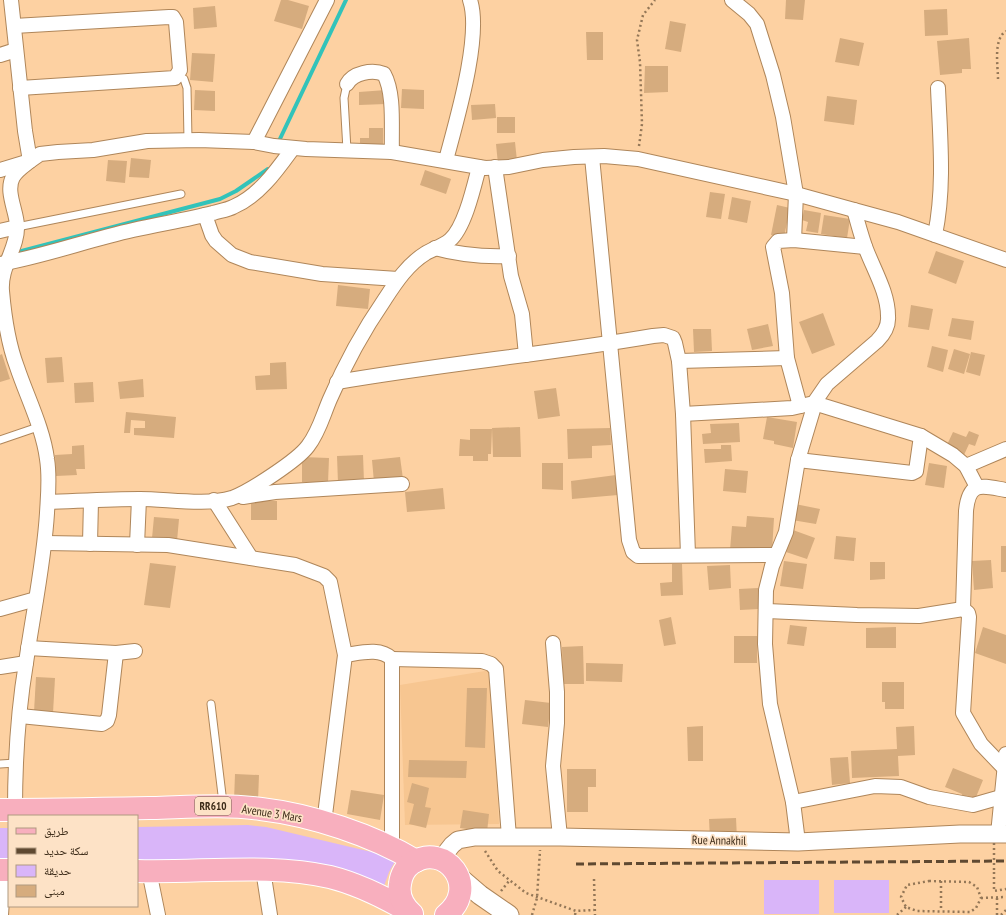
<svg xmlns="http://www.w3.org/2000/svg" width="1006" height="915" font-family="'PT Sans Narrow','Noto Naskh Arabic',sans-serif">
<rect width="100%" height="100%" fill="#fdd1a2"/>
<path fill="#f7c691" d="M491 670 499 824 405 825 400 685Z"/>
<g fill="#d9b5f9">
<path d="M248 825 266 827 397 858 389 872 383 889 137 866V827Z"/>
<rect x="0" y="828" width="9" height="37"/>
<rect x="764" y="880" width="55" height="34"/>
<rect x="834" y="880" width="55" height="33"/>
</g>
<g fill="none" stroke-linecap="round" stroke-linejoin="round">
<g stroke="#32c3ba" stroke-width="4">
<path d="M278 143 346 0"/>
<path d="M14 253 220 199 236 191 268 169"/>
</g>
</g>
<g fill="#d6ac7e">
<path d="M281 0H288L309 6 302 29 274 21Z"/>
<path d="M786 0H805L803 20 785 19Z"/>
<path d="M215 6 217 27 194 29 193 8Z"/>
<path d="M947 9 948 35 925 36 924 10Z"/>
<path d="M670 21 686 24 681 52 665 49Z"/>
<path d="M586 32H603V60H587Z"/>
<path d="M840 38 864 43 859 66 835 62Z"/>
<path d="M969 38 971 69H962V73L940 75 937 41Z"/>
<path d="M192 53 215 54 213 82 190 80Z"/>
<path d="M645 66H668V92L644 93Z"/>
<path d="M402 89 424 90V109L401 108Z"/>
<path d="M195 90 215 91V111L194 110Z"/>
<path d="M386 90V104L359 105V92Z"/>
<path d="M827 96 857 100 854 125 824 121Z"/>
<path d="M495 104 496 118 472 120 471 105Z"/>
<rect x="497" y="117" width="18" height="16"/>
<path d="M369 128H383V148H360V138H369Z"/>
<path d="M515 142 517 161 498 164 496 144Z"/>
<path d="M131 158 151 160 149 178 129 177Z"/>
<path d="M108 160 127 161 125 183 106 181Z"/>
<path d="M425 170 451 179 446 194 420 185Z"/>
<path d="M710 192 725 194 721 219 706 217Z"/>
<path d="M732 197 751 201 747 223 728 219Z"/>
<path d="M777 205 790 208 784 237 771 235Z"/>
<path d="M804 210 821 213 818 233 806 231 808 222 802 220Z"/>
<path d="M824 215 850 219 847 238 821 234Z"/>
<path d="M936 251 964 261 956 284 928 273Z"/>
<path d="M338 285 370 289 368 309 336 306Z"/>
<path d="M911 305 933 309 929 330 908 327Z"/>
<path d="M823 313 835 345 812 354 799 322Z"/>
<path d="M952 318 974 321 971 340 948 336Z"/>
<path d="M768 324 773 346 752 350 747 329Z"/>
<path d="M693 329H711L712 351 694 352Z"/>
<path d="M932 346 948 350 943 372 927 367Z"/>
<path d="M954 349 970 354 964 374 948 369Z"/>
<path d="M971 352 985 355 980 376 966 372Z"/>
<path d="M2 354 10 379 0 382V355Z"/>
<path d="M62 357 64 382 47 383 45 358Z"/>
<path d="M286 362 287 389 256 390 255 376 270 375V363Z"/>
<path d="M143 379 144 397 120 399 118 382Z"/>
<path d="M93 382 94 402 75 403 74 383Z"/>
<path d="M556 388 560 416 538 419 534 391Z"/>
<path d="M126 412 176 417 174 438 134 435V428H145V421L131 420 130 433H124Z"/>
<path d="M767 417 797 422 793 448 774 444V441L763 439Z"/>
<path d="M739 423 740 442 703 444 702 434 711 433 710 424Z"/>
<path d="M520 427 521 457H493L492 428Z"/>
<path d="M610 428 611 445 592 446V458L568 459 567 429Z"/>
<path d="M470 429H492L491 454H488V461H473V456H459L460 439 470 440Z"/>
<path d="M969 431 979 435 975 446 969 444 964 455 946 447 953 432 966 437Z"/>
<path d="M84 445 85 469H76L77 475 56 476 55 455 72 454V446Z"/>
<path d="M721 445H731L732 461 705 463 704 449H721Z"/>
<path d="M363 455 364 482 338 483 337 456Z"/>
<path d="M302 457 329 458 328 483 302 482Z"/>
<path d="M400 457 403 479 374 482 372 460Z"/>
<path d="M542 463H563V490L542 489Z"/>
<path d="M929 463 947 466 944 488 925 485Z"/>
<path d="M725 469 748 471 746 493 723 491Z"/>
<path d="M616 475 618 495 572 499 571 481Z"/>
<path d="M443 488 445 509 407 512 405 492Z"/>
<rect x="251" y="501" width="26" height="19"/>
<path d="M795 504 820 509 816 524 792 520Z"/>
<path d="M747 516 774 518 772 551 730 550 732 526 746 527Z"/>
<path d="M154 517 179 519 177 541 152 538Z"/>
<path d="M793 530 815 538 807 559 786 552Z"/>
<path d="M836 536 856 538 854 561 834 559Z"/>
<rect x="1001" y="546" width="5" height="26"/>
<path d="M991 560 993 588 974 590 972 561Z"/>
<path d="M784 561 807 564 803 589 780 586Z"/>
<path d="M870 562H885V579L870 580Z"/>
<path d="M150 563 176 566 170 608 144 605Z"/>
<path d="M672 564H682L683 595 661 596 660 583 672 582Z"/>
<path d="M730 565 731 588 709 590 707 566Z"/>
<path d="M758 588 759 609 740 610 739 589Z"/>
<path d="M671 617 676 644 664 646 659 620Z"/>
<path d="M790 625 807 627 804 646 787 644Z"/>
<path d="M896 627V648H866V628Z"/>
<path d="M983 627 1006 635V664L975 653Z"/>
<rect x="734" y="636" width="23" height="27"/>
<path d="M583 646 584 684H563L562 647Z"/>
<path d="M586 663 623 664 622 682 586 681Z"/>
<path d="M36 677 55 678 53 713 34 712Z"/>
<path d="M882 682H904V709H885V702H882Z"/>
<path d="M467 688H487L485 748 465 747Z"/>
<path d="M525 700 551 703 548 727 522 724Z"/>
<path d="M703 726V761H688L687 727Z"/>
<path d="M914 726 915 755 898 756 899 776 852 778 851 751 897 749 896 727Z"/>
<path d="M848 757 850 783 832 785 830 758Z"/>
<path d="M409 760 467 761 466 778 408 777Z"/>
<path d="M953 768 983 780 974 802 961 797 962 794 945 787Z"/>
<path d="M567 769H596V787H588V812H567Z"/>
<path d="M235 774 259 775 258 801H234Z"/>
<path d="M412 783 429 788 425 807 431 808 426 828 409 824 414 804 407 802Z"/>
<path d="M351 790 384 795 380 820 347 814Z"/>
<path d="M463 810 489 814 487 832 460 828Z"/>
<path d="M736 818 737 839 710 840 709 819Z"/>
</g>
<g fill="none" stroke-linecap="round" stroke-linejoin="round">
<g stroke="#af865a" stroke-width="9">
<g id="service">
<path d="M178 76 184 79 187 88 188 140"/>
<path d="M347 84 344 98 347 150"/>
<path d="M17 227 181 194"/>
<path d="M0 440 38 427"/>
<path d="M211 704 223 803"/>
<path d="M0 764 16 763"/>
</g>
</g>
<g stroke="#af865a" stroke-width="16">
<g id="minor">
<path d="M11 0 25 131 30 161C25 165 17 170 13 177 5 191 17 212 17 226 18 248 0 266 2 291 4 314 9 346 17 367 27 397 43 428 47 459 50 477 48 495 47 513 44 563 33 613 26 663 18 711 15 761 15 810"/>
<path d="M732 0 749 14 757 24 773 75 783 117 796 194 794 240"/>
<path d="M14 26 169 17H173L176 22 180 70 175 78 20 88"/>
<path d="M0 55 16 50"/>
<path d="M347 84C353 73 372 69 384 74 395 94 391 129 392 152"/>
<path d="M254 142 327 0"/>
<path d="M592 157 629 540 633 552 638 556 776 555"/>
<path d="M446 160C456 122 482 36 470 0"/>
<path d="M495 167 511 276 522 314 526 355"/>
<path d="M0 170 30 161 40 154 58 152 93 150 147 141 199 140 254 142 274 146 306 149 392 152 485 168 509 167 543 160 574 157 604 156 638 159 796 194 854 210 898 222 1006 260"/>
<path d="M205 215 212 235 216 241 232 255 250 262 322 274 398 279"/>
<path d="M0 231 17 227"/>
<path d="M935 235C945 186 940 137 938 88"/>
<path d="M435 248C460 255 483 257 509 256"/>
<path d="M0 264C45 256 88 240 133 230 159 224 186 220 213 213 219 211 227 210 233 207 259 196 277 170 293 148"/>
<path d="M679 361 787 358"/>
<path d="M337 382C442 364 548 354 653 336L664 335 673 338 675 343 679 361 683 414 688 555"/>
<path d="M800 406 787 358 782 293 773 247 778 241 794 240 865 247"/>
<path d="M683 414 792 408 814 403 921 436 953 455 966 466 977 487"/>
<path d="M798 460 912 473 916 471 921 436"/>
<path d="M966 466 1006 449"/>
<path d="M243 497 275 492 402 484"/>
<path d="M214 500 251 558"/>
<path d="M48 502C78 501 109 499 140 499 167 499 206 506 232 498 249 492 298 460 308 446 319 432 323 415 330 399 345 364 363 331 385 299 396 282 408 264 426 253 433 249 443 246 450 240 465 227 474 186 479 167"/>
<path d="M45 543 168 545 295 565 324 576 330 582 345 655 324 823"/>
<path d="M90 544 91 501"/>
<path d="M137 545 139 499"/>
<path d="M0 609 36 599"/>
<path d="M963 609 966 511C969 480 982 486 1006 490"/>
<path d="M767 611 857 615 919 616 963 609 968 613 969 617 963 713 981 744 1004 768"/>
<path d="M553 643 557 692V723L553 766 560 837"/>
<path d="M28 648 116 653 135 651"/>
<path d="M345 655C360 653 380 647 392 659V847"/>
<path d="M392 659 482 661 491 664 496 669 509 837"/>
<path d="M0 667 26 663"/>
<path d="M20 716 102 724 107 721 109 715 116 653"/>
<path d="M793 802 875 786 901 787 929 797 973 805 1001 797"/>
<path d="M998 834 1006 754"/>
<path d="M798 842 793 802 770 704 765 644 766 590 772 566 786 532 798 460 816 400 827 384 877 341C884 334 889 326 888 316 888 293 874 270 866 249 861 236 858 223 854 210"/>
<path d="M263 870 270 915"/>
<path d="M149 871 158 915"/>
<path d="M1 915 4 870"/>
</g>
</g>
<g stroke="#af865a" stroke-width="19">
<path id="tertiary" d="M441 859 452 845 458 840 475 837H560L798 842 960 834H1006"/>
</g>
<g stroke="#af865a" stroke-width="21">
<path id="secondary" d="M459 877 480 895 509 915"/>
</g>
<g stroke="#fff" stroke-width="24">
<g id="primary">
<path d="M0 810C51 810 101 809 152 808 189 807 225 804 261 809 312 815 372 835 416 861"/>
<path d="M0 870H9"/>
<path d="M137 871C199 873 270 863 330 877 358 884 384 897 408 911"/>
<path d="M412 914C403 906 398 895 400 884 401 875 405 868 412 863 445 841 481 887 446 915"/>
</g>
</g>
<g stroke="#947757" stroke-width="2.5" stroke-dasharray="2 3" stroke-linecap="butt">
<path d="M998 79C998 66 993 39 1006 31"/>
<path d="M639 146 642 124 640 62 637 40 643 15 655 0"/>
<path d="M485 851 498 871 526 893 576 911 594 910"/>
<path d="M994 872V891L1006 889"/>
<path d="M594 879 595 915"/>
<path d="M929 881 969 882 977 887 981 898 976 908 970 912 917 911 906 907 901 897 907 885Z"/>
<path d="M941 881V911"/>
<path d="M501 891 509 881"/>
<path d="M981 898 1006 897"/>
<path d="M997 898V915"/>
<path d="M532 915 537 898 540 850"/>
<path d="M575 915 576 911"/>
<path d="M897 915 906 907"/>
<path d="M1001 915 1006 910"/>
</g>
<use href="#service" stroke="#fff" stroke-width="7"/>
<use href="#minor" stroke="#fff" stroke-width="14"/>
<use href="#tertiary" stroke="#fff" stroke-width="17"/>
<use href="#secondary" stroke="#fff" stroke-width="19"/>
<use href="#primary" stroke="#f8afbe" stroke-width="22"/>
<path stroke="#5f4931" stroke-width="3" stroke-dasharray="8 4" stroke-linecap="butt" d="M576 864 1006 861"/>
<path stroke="#947757" stroke-width="2.5" stroke-dasharray="2 3" stroke-linecap="butt" d="M994 843V872"/>
</g>
<g text-anchor="middle" dominant-baseline="central" stroke-width="3.5" stroke-linejoin="round" paint-order="stroke">
<rect fill="#fde2c6" stroke="#76624c" stroke-width="1" x="195" y="797" width="36" height="18" rx="3"/>
<g font-size="11" font-weight="bold" fill="#3c2b18">
<text x="213" y="806">RR610</text>
</g>
<g font-size="12" fill="#3c2b18" stroke="#fde2c6">
<text transform="translate(272 813) rotate(9)">Avenue 3 Mars</text>
<text transform="translate(719 840) rotate(1)">Rue Annakhil</text>
</g>
</g>
<rect x="8" y="815" width="130" height="92" fill="#fde2c6" stroke="#b09980"/>
<rect x="16" y="828" width="20" height="6" fill="#f8afbe" stroke="#b09980"/>
<text x="44" y="835" font-size="12" fill="#3c2b18">طريق</text>
<rect x="16" y="848" width="20" height="6" fill="#5f4931" stroke="#b09980"/>
<text x="44" y="855" font-size="12" fill="#3c2b18">سكة حديد</text>
<rect x="16" y="865" width="20" height="12" fill="#d9b5f9" stroke="#b09980"/>
<text x="44" y="875" font-size="12" fill="#3c2b18">حديقة</text>
<rect x="16" y="885" width="20" height="12" fill="#d6ac7e" stroke="#b09980"/>
<text x="44" y="895" font-size="12" fill="#3c2b18">مبنى</text>
</svg>
